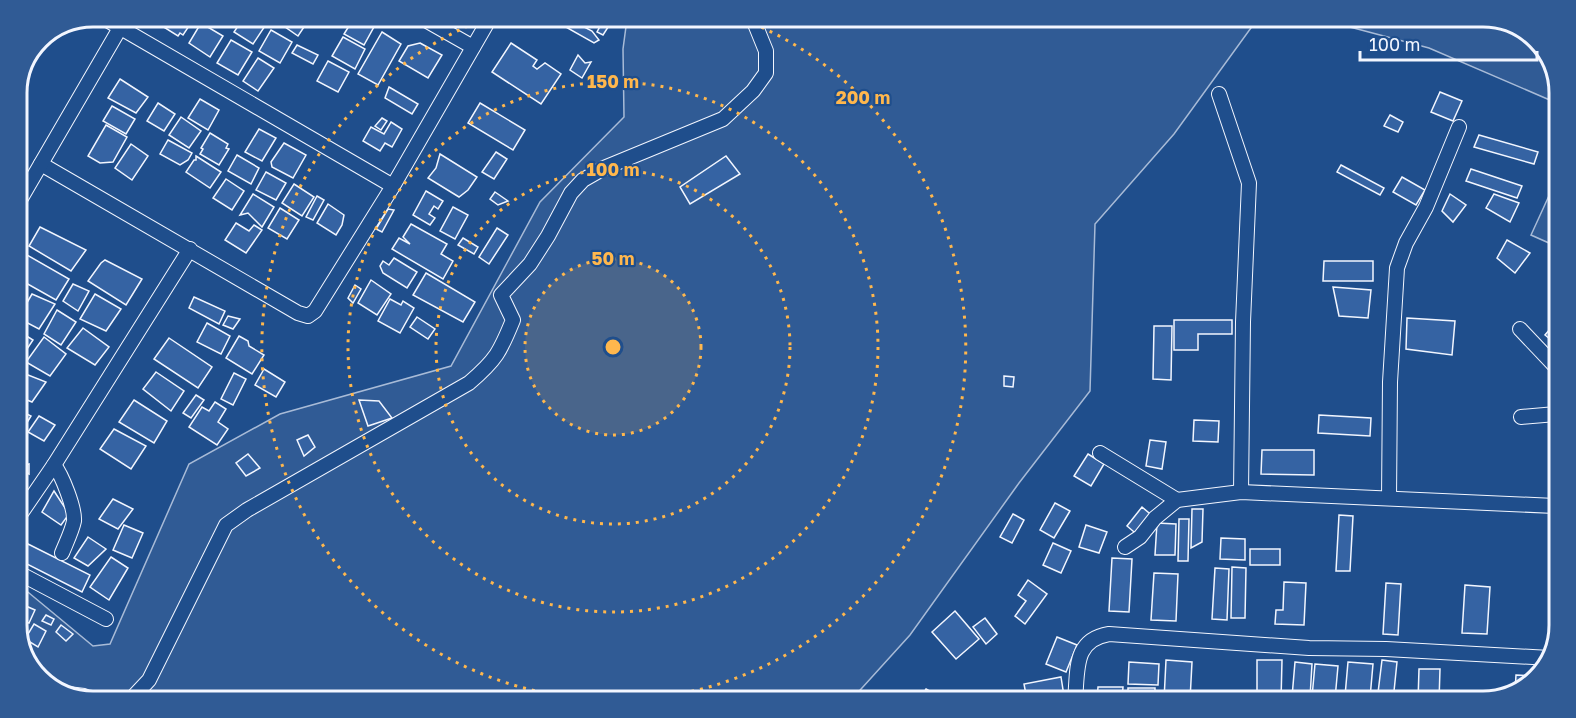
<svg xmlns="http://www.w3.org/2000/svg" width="1576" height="718" font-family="'Golos Text',sans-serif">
<rect width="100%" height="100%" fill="#1f4e8c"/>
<g fill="#305b95" stroke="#a8bbd7" stroke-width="1.5">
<path d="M627 19 1256 21 1174 134 1095 224 1090 391 1019 483 910 635 852 699 64 696 30 668 17 630V583L93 646 110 644 189 464 280 414 451 366 540 202 624 117 623 49Z"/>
<path d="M1331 22H1512L1546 50 1559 89V104L1429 48Z"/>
<path d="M1558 176V247L1531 235Z"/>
</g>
<g fill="#3563a3" stroke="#f2f6ff" stroke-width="1.5">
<path d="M167 17H195L183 35 180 33 178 36 162 26Z"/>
<path d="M211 17H231L227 25Z"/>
<path d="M244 17H252L265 26 253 44 234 32Z"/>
<path d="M282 17H309L310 18 298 36 278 22Z"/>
<path d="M354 18H362L375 25 364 45 344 34Z"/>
<path d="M569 19 592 31 599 40 594 43 564 26Z"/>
<path d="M577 19H595L590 26Z"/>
<path d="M604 19 612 21 603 35 597 32Z"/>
<path d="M201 23 223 36 210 57 189 43Z"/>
<path d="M271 30 292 42 280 63 259 51Z"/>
<path d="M382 32 401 44 378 85 358 74Z"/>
<path d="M343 37 365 49 355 69 332 56Z"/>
<path d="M231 40 252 52 238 75 217 63Z"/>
<path d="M420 43 442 55 428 78 399 61 408 46Z"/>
<path d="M511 43 537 60 533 66 537 69 545 63 561 74 541 104 492 72Z"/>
<path d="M297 45 318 55 313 64 292 53Z"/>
<path d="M578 55 585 63 591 62 582 78 570 70Z"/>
<path d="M258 58 274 68 258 91 243 81Z"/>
<path d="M328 61 349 72 338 92 317 81Z"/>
<path d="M120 79 148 97 136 113 108 98Z"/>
<path d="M389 87 418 104 412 114 385 98Z"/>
<path d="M1440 92 1462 101 1453 121 1431 112Z"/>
<path d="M200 99 219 110 208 130 188 118Z"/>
<path d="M158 103 175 114 164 131 147 121Z"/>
<path d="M480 103 525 130 513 150 468 123Z"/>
<path d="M112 106 135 119 126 134 103 121Z"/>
<path d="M1390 115 1403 122 1398 132 1384 126Z"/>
<path d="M181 117 201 131 189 148 169 135Z"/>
<path d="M382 118 387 121 381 130 375 126Z"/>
<path d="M391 122 402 129 392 147 385 143 380 151 363 141 371 127 384 134Z"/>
<path d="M106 125 127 137 113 162 100 163 88 156Z"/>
<path d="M259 129 276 138 262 161 245 152Z"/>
<path d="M210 133 228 144 226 148 229 149 219 165 200 154 203 149 201 148Z"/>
<path d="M1479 135 1538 152 1534 164 1474 147Z"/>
<path d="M168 140 192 153 188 160 180 165 160 154Z"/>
<path d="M284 143 306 155 293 178 272 167 271 162Z"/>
<path d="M131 144 148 156 132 180 115 168Z"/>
<path d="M496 152 507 159 494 179 482 172Z"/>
<path d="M440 154 477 177 468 190 459 197 428 178 436 168Z"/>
<path d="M237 155 259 168 251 184 228 171Z"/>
<path d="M196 156 221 172 210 188 186 172 194 160H196Z"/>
<path d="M726 156 740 174 690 204 680 187Z"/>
<path d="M1341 165 1384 188 1380 195 1337 172Z"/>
<path d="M1471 169 1522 186 1517 198 1466 181Z"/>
<path d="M266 172 286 183 276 200 256 190Z"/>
<path d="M1402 177 1425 190 1416 205 1393 192Z"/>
<path d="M226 179 244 191 232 210 213 198Z"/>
<path d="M294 184 314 197 302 216 282 203Z"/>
<path d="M426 191 443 201 438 209 434 206 429 214 435 218 430 225 413 215Z"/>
<path d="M495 192 508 201 498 205 490 199Z"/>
<path d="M253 194 274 207 262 227 248 213 240 215Z"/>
<path d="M1450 194 1466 205 1453 222 1442 211Z"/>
<path d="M1494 194 1519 203 1510 222 1486 208Z"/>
<path d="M317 196 324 200 313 220 306 217Z"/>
<path d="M328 204 344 215 342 225 336 235 317 223Z"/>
<path d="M453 207 468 215 455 239 440 231Z"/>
<path d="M280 208 299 220 287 239 268 228Z"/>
<path d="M388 209 394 210 382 232 376 229Z"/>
<path d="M236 223 249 231 254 225 262 230 246 253 225 240Z"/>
<path d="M411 224 447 244 441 254 453 261 443 279 392 249 399 238 410 244 403 237Z"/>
<path d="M40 227 86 250 71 271 29 246Z"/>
<path d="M497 228 508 235 489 264 479 257Z"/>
<path d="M463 238 478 247 474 254 458 245Z"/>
<path d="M1507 240 1530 253 1515 273 1497 258Z"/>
<path d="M20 251 69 279 56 300 17 278V256Z"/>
<path d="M394 258 417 272 407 288 383 273 380 266 383 261 389 265Z"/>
<path d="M105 260 142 279 126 305 88 281 101 263Z"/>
<path d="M1324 261H1373V281H1323Z"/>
<path d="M426 273 475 302 463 322 413 295Z"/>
<path d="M371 280 391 294 377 315 358 303Z"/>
<path d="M73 284 89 291 78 311 63 301Z"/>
<path d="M355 285 361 289 353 303 348 298Z"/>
<path d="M1333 287 1371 290 1368 318 1339 316Z"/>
<path d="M32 294 55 304 39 329 18 318Z"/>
<path d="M95 294 121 309 106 331 80 319Z"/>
<path d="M194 297 225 311 219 324 189 308Z"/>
<path d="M390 299 401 305 403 301 414 308 400 333 378 321Z"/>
<path d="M57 310 76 322 61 345 44 334Z"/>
<path d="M228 316 240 319 233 329 223 325Z"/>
<path d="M417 317 435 329 428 339 410 327Z"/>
<path d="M1407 318 1455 321 1452 355 1406 349Z"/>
<path d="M1174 320H1232V334H1198V350H1174Z"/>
<path d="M1557 321V345L1545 335Z"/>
<path d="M207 323 230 336 221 354 197 342Z"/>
<path d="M1154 326H1172L1171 380 1153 379Z"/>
<path d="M83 328 109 347 95 365 67 348Z"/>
<path d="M17 330 33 340 19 361 17 360Z"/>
<path d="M239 336 248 341 249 346 264 355 252 374 226 358Z"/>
<path d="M44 337 66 354 50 376 26 362Z"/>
<path d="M169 338 212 367 198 388 154 359Z"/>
<path d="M264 369 285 382 276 397 255 385Z"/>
<path d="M156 372 184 391 171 411 143 389Z"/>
<path d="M23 373 46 382 32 402 17 396V382Z"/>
<path d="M234 373 246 379 233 405 221 399Z"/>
<path d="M1004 376 1014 377 1013 387 1004 386Z"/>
<path d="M196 395 204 400 191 418 183 413Z"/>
<path d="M134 400 167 421 154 443 119 422Z"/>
<path d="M359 400 379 401 392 418 368 426Z"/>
<path d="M215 402 226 409 218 422 228 429 217 445 189 427 202 407 209 411Z"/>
<path d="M17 409 31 416 17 439Z"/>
<path d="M1319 415 1371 418 1370 436 1318 433Z"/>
<path d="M39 416 55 425 44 441 28 432Z"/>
<path d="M1194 420 1219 421 1218 442 1193 441Z"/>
<path d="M114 429 146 446 131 469 100 449Z"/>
<path d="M308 435 315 447 304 456 297 440Z"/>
<path d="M1150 440 1166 442 1162 469 1146 466Z"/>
<path d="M1262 450H1314V475L1261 474Z"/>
<path d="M248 454 260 468 246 476 236 463Z"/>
<path d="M1088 454 1104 464 1091 486 1074 476Z"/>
<path d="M17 455 25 457 24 465 29 464V474L25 472 21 482H17Z"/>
<path d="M54 491 69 514 61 525 42 512Z"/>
<path d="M113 499 133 509 118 529 99 519Z"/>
<path d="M1055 503 1070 511 1054 538 1040 530Z"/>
<path d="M1142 507 1155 518 1140 537 1127 526Z"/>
<path d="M1192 509H1203L1202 542 1191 548Z"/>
<path d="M1013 514 1024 520 1012 543 1000 537Z"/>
<path d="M1339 515 1353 516 1350 571H1336Z"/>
<path d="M1179 519H1189L1188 561H1178Z"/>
<path d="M1157 523 1176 524 1175 555H1155Z"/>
<path d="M124 525 143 533 132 558 113 550Z"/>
<path d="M1086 525 1107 532 1099 553 1079 547Z"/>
<path d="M88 537 106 549 88 566 74 558Z"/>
<path d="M1221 538 1245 539V560L1220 559Z"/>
<path d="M1053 543 1071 551 1061 573 1043 565Z"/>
<path d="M28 544 90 575 82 592 19 560Z"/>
<rect x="1250" y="549" width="30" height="16"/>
<path d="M111 557 128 568 109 600 90 587Z"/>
<path d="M1112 558 1132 559 1129 612 1109 611Z"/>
<path d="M1232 567 1246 568 1245 618H1231Z"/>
<path d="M1215 568 1229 569 1227 620 1212 619Z"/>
<path d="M1154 573 1178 574 1176 621 1151 620Z"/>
<path d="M1028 580 1047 594 1025 624 1015 616 1026 601 1018 595Z"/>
<path d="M1284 582 1306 583 1304 625 1275 624 1276 610H1283Z"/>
<path d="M1386 583 1401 584 1398 635 1383 634Z"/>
<path d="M1465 585 1490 587 1487 634 1462 633Z"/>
<path d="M19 603 35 610 29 623 17 619V608Z"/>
<path d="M955 611 979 639 956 659 932 632Z"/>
<path d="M46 615 54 619 51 625 42 621Z"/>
<path d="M985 618 997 634 986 644 973 627Z"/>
<path d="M34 624 46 631 38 647 25 639Z"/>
<path d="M61 625 73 634 66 641 56 632Z"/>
<path d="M1057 637 1077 645 1066 672 1046 664Z"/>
<path d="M1166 660 1192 662 1190 700H1164Z"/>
<path d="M1257 660H1282L1281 701H1257Z"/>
<path d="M1382 660 1397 662 1393 701H1377Z"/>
<path d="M1129 662 1159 664 1158 685 1128 684Z"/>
<path d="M1295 662 1312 664 1310 698 1292 697Z"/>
<path d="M1348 662 1373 664 1370 698 1345 696Z"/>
<path d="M1315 664 1338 666 1335 699 1312 697Z"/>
<path d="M1419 669H1440L1439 701H1418Z"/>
<path d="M1516 675 1535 676 1525 689 1515 692Z"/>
<path d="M1061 677 1064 696 1043 700H1027L1024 684Z"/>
<path d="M1098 687H1123L1122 700H1097Z"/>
<rect x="1128" y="688" width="27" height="12"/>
<path d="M926 689 940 697 938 699H920Z"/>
</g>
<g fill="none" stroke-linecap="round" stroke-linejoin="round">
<g stroke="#f2f6ff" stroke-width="16">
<g id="minor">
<path d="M102 17 393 186"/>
<path d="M422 18 473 47"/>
<path d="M1219 94 1249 183 1243 322 1241 492"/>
<path d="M41 164 298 313 308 316 315 311 393 186 490 18"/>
<path d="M17 205 120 28"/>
<path d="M1520 329 1556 367"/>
<path d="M1521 417 1556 414"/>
<path d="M1100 453 1177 500"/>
<path d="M54 465C62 475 75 508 74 521 72 531 66 543 62 553"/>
<path d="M1389 498 1390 382 1397 268 1406 243 1426 207 1459 127"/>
<path d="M17 519 54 465 190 249"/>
<path d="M1125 547 1140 537 1155 518 1177 500 1241 492 1555 506"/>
<path d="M17 572 106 619"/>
<path d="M60 693 84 696"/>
<path d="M134 696 149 680 226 525 247 510 469 383C496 360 500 352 513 320L501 295 530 264 548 236 571 193 583 180 604 168 723 119 753 91 766 73V51L753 19"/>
<path d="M1075 700C1078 670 1073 640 1109 634L1309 648 1386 649 1550 658"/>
</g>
</g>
<use href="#minor" stroke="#1f4e8c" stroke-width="14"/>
</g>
<circle cx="613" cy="347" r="88" fill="#ffb74d" fill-opacity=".12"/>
<g fill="none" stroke="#ffb74d" stroke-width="3" stroke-dasharray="3 6">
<circle cx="613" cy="347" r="88"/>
<circle cx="613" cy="347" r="177"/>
<circle cx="613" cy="347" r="265"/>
<path d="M570 697A353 353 0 0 1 484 19M745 20A353 353 0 0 1 653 698"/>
</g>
<path d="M0 0H1576V718H0ZM93 27H1483A66 66 0 0 1 1549 93V625A66 66 0 0 1 1483 691H93A66 66 0 0 1 27 625V93A66 66 0 0 1 93 27Z" fill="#305b95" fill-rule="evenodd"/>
<path fill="none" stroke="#f2f6ff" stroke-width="3" d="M93 27H1483A66 66 0 0 1 1549 93V625A66 66 0 0 1 1483 691H93A66 66 0 0 1 27 625V93A66 66 0 0 1 93 27Z"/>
<circle cx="613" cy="347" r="9" fill="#ffb74d" stroke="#1f4e8c" stroke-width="3"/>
<g font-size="18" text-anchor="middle" font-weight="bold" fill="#ffb74d" stroke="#1f4e8c" stroke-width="4.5" stroke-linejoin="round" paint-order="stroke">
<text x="613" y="88">150 m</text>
<text x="863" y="104">200 m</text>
<text x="613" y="176">100 m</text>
<text x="613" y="265">50 m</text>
</g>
<path d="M1360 51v9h177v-9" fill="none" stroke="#f2f6ff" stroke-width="3"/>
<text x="1369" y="51" font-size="18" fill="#f2f6ff" stroke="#1f4e8c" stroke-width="4.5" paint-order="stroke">100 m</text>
</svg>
